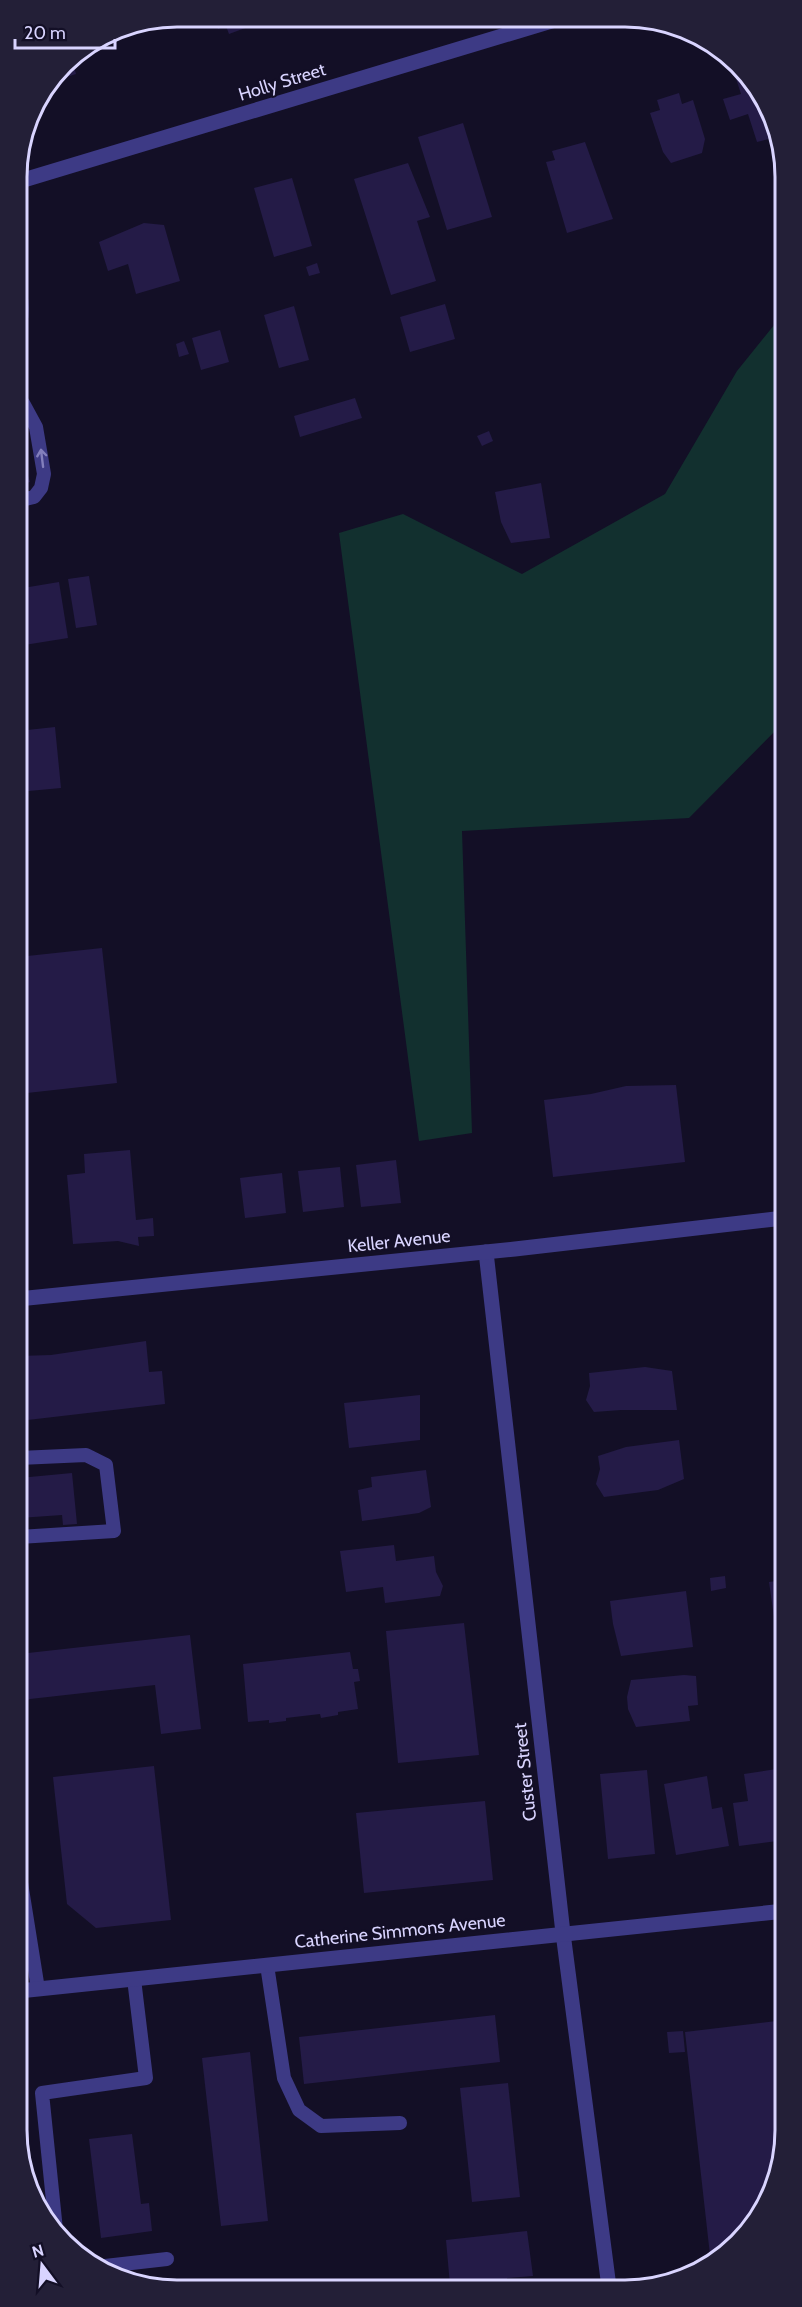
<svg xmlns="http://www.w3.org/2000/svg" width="802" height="2307" font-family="Cabin,sans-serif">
<rect width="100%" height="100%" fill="#130f26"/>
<path fill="#12302f" d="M783 314V723L689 818 462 831 472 1133 419 1141 339 533 403 514 522 574 665 494 737 371Z"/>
<g fill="#241b47">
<path d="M214 17H262L259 23 229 34 226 26 218 29Z"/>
<path d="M71 57 76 74 51 82Z"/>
<path d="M736 62 772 125 768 127 772 138 757 142 748 114 730 120 723 99 741 94 731 63Z"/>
<path d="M679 93 682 104 693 100 705 139 702 153 671 163 663 152 650 113 660 110 657 100Z"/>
<path d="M463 123 492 217 447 230 418 137Z"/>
<path d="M585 142 613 219 567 233 546 162 555 160 552 151Z"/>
<path d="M408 163 430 217 417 221 436 281 391 295 354 179Z"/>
<path d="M292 178 312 246 274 257 254 188Z"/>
<path d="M144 223 164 225 180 281 136 294 128 264 108 271 99 242Z"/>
<path d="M317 263 320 273 309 276 306 267Z"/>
<path d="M445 304 455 339 410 352 400 317Z"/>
<path d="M294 306 309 360 279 368 264 315Z"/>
<path d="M220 330 229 362 201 370 192 338Z"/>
<path d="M184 341 189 354 179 357 176 344Z"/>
<path d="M355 398 362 418 300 437 294 416Z"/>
<path d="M489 431 493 441 482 446 477 436Z"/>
<path d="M17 441 30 482 17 486Z"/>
<path d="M541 483 550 538 511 543 501 522 495 492Z"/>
<path d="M89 576 97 625 76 628 68 579Z"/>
<path d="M59 582 68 638 18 646 17 589Z"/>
<path d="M55 727 61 788 18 792V731Z"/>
<path d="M102 948 117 1083 18 1094V957Z"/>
<path d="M676 1085 685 1162 553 1177 544 1100 591 1094 626 1086Z"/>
<path d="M130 1150 136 1220 153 1218 154 1236 138 1237 139 1246 118 1241 73 1244 67 1175 85 1173 84 1154Z"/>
<path d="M396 1160 401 1203 361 1207 356 1165Z"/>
<path d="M340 1167 344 1207 303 1212 298 1171Z"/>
<path d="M282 1173 286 1213 245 1218 240 1178Z"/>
<path d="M146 1341 149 1372 162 1371 165 1404 19 1421V1356L51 1355Z"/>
<path d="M645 1367 672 1371 677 1410H621L594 1412 586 1400 590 1386 589 1373Z"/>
<path d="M420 1395V1440L349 1448 344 1403Z"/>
<path d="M679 1440 684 1479 658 1490 604 1497 596 1484 600 1469 598 1456 626 1447Z"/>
<path d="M426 1470 431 1507 419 1513 362 1521 358 1490 372 1487 371 1477Z"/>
<path d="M72 1473 77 1524 63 1525 62 1515 19 1518V1478Z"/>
<path d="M394 1545 396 1561 434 1556 436 1572 443 1586 440 1596 385 1603 383 1587 346 1592 340 1551Z"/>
<path d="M725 1576 726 1588 711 1591 710 1578Z"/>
<path d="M784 1580V1644L778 1645 769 1582Z"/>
<path d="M686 1591 693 1647 621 1656 613 1624 610 1601Z"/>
<path d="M464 1623 479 1755 398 1763 386 1631Z"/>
<path d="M190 1635 201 1729 161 1734 155 1685 30 1699 19 1704V1654Z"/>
<path d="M350 1652 353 1669H358L360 1681 354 1682 358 1709 338 1712V1715L321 1718 320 1714 286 1718V1721L269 1723V1720L248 1722 243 1664Z"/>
<path d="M684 1675 696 1676 698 1705 688 1706 690 1721 636 1727 628 1709 627 1697 631 1680Z"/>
<path d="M154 1766 171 1920 96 1928 67 1904 53 1777Z"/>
<path d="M783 1768 785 1840 739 1846 733 1803 748 1801 744 1774Z"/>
<path d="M647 1770 655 1854 608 1859 600 1774Z"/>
<path d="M707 1776 712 1809 722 1807 729 1846 676 1855 664 1784Z"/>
<path d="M485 1801 493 1880 364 1893 356 1813Z"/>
<path d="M495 2015 500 2062 304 2084 299 2037Z"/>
<path d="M785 2020V2074L781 2075 785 2108V2141L773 2191 746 2236 711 2264 685 2032Z"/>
<path d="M683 2031 685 2052 669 2053 667 2032Z"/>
<path d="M250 2052 268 2221 221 2226 202 2058Z"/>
<path d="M508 2083 520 2197 472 2202 460 2088Z"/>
<path d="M132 2134 141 2204 149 2203 152 2231 101 2238 89 2139Z"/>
<path d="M527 2231 533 2276 507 2278V2282L495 2283V2280L450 2285 446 2240Z"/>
</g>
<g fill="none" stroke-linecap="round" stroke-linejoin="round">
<g stroke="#3d3a85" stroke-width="14">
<path d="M17 276C23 299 23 318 17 341"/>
<path d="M17 401 23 403 36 427 44 474 41 488 34 497 17 501"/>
<path d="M19 1458 86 1455 106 1465 114 1531 19 1537"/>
<path d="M19 1870 38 1989"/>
<path d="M267 1965 284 2078 299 2110 321 2126 400 2123"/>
<path d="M56 2230 42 2093 146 2078 134 1979"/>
<path d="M105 2266 167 2259"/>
</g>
<g stroke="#3d3a85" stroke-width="15">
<path d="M17 182 558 19"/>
<path d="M486 1252 563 1933 609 2287"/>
<path d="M18 1299 515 1249 784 1218"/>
<path d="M19 1991 785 1911"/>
</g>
</g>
<defs><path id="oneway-shaft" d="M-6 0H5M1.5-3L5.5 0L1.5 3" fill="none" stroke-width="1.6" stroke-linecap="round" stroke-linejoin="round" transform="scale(1.5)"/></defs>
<use stroke="#837fbc" href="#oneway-shaft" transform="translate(42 458) rotate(-97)"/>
<g text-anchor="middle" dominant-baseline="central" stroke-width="4.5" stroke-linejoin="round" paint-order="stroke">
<g font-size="18" fill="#d9d4ff" stroke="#130f26">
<text transform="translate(282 82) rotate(-17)">Holly Street</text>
<text transform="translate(399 1241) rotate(-6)">Keller Avenue</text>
<text transform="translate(525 1772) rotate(-96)">Custer Street</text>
<text transform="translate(400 1931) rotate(-6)">Catherine Simmons Avenue</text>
</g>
</g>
<path d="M0 0H802V2307H0ZM177 27H625A150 150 0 0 1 775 177V2130A150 150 0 0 1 625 2280H177A150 150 0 0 1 27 2130V177A150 150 0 0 1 177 27Z" fill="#231f37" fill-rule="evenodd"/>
<path fill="none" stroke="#d9d4ff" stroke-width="3" d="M177 27H625A150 150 0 0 1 775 177V2130A150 150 0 0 1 625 2280H177A150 150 0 0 1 27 2130V177A150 150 0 0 1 177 27Z"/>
<g transform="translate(42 2265) rotate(344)" stroke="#130f26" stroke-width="4.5" paint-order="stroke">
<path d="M0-4.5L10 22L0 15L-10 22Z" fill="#d9d4ff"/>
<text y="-9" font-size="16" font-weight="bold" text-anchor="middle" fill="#d9d4ff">N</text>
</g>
<path d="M15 39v9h100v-9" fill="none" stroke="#d9d4ff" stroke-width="3"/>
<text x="24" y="39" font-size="18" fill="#d9d4ff" stroke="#130f26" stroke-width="4.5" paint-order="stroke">20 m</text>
</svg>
